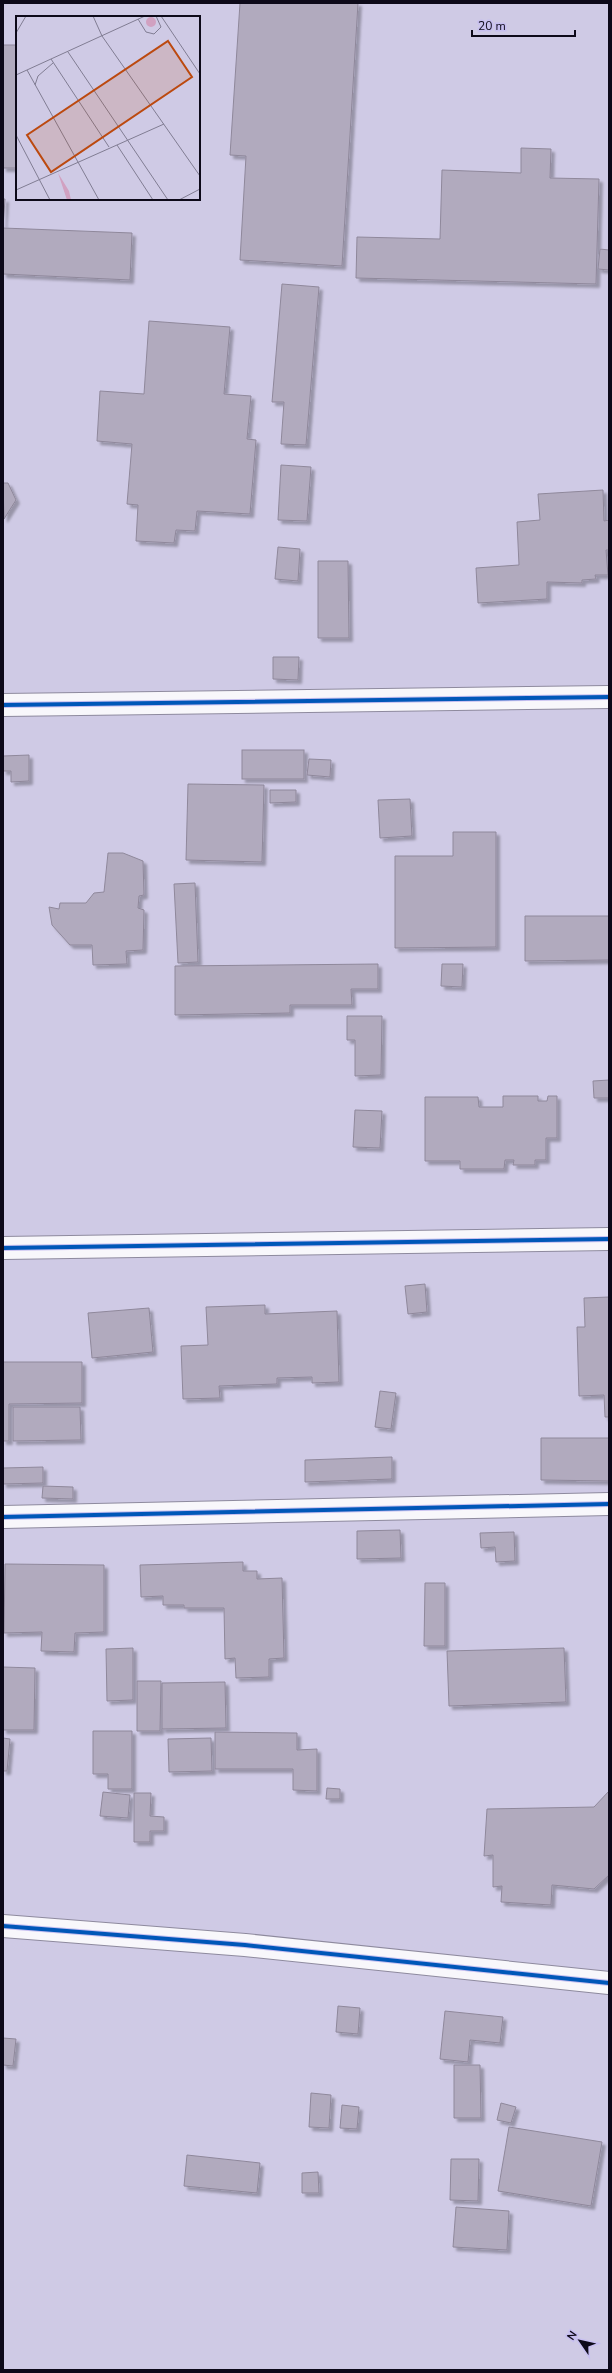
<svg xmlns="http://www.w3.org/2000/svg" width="612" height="2373" font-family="'Nunito Sans',sans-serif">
<defs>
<filter id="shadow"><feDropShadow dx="3.5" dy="3.5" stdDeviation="1" flood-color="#0004"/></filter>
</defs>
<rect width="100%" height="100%" fill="#cfcae5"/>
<g fill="#b1aabe" stroke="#8f889b" filter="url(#shadow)">
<path d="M240 3H358L342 266 240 260 246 156 230 155Z"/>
<rect x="3" y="45" width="14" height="123"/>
<path d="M521 148 551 149 550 178 599 179 596 284 356 278 357 237 440 239 442 170 521 173Z"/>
<path d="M3 199H5L3 228 132 233 130 280 3 274Z"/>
<path d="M600 249 609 250V270L598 269Z"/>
<path d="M282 284 319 287 306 445 281 444 284 402H272Z"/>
<path d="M149 321 230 327 224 394 251 396 247 439 256 440 250 514 197 511 195 531 176 530 174 543 136 541 138 505 127 504 132 444 97 441 100 391 144 394Z"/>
<path d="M281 465 311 467 307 521 278 520Z"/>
<path d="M3 483H8L16 500 4 519Z"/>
<path d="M603 490 604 521 609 520V550H606L608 575H595L596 579 582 580V583L547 582V599L478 603 476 568 519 565 517 522 540 520 538 494Z"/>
<path d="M278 547 300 549 298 581 275 579Z"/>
<path d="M318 561H348L349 638H318Z"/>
<path d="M273 657H299L298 680 273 679Z"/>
<rect x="242" y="750" width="62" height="29"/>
<path d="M29 755V781L11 782V771H3V756Z"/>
<path d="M309 759 331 760 330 777 307 775Z"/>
<path d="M188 784 264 785 262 862 186 860Z"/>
<path d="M270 790H296V802L270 803Z"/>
<path d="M410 799 412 836 380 838 378 800Z"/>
<path d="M453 832H496V947L395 948V856H453Z"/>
<path d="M108 853H123L143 861 144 895 139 896 138 908 144 910 143 950 126 951 127 964 93 965 92 945H70L52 925 49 907 59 909 60 903H86L94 893 104 892Z"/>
<path d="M195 883 198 962 178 963 174 884Z"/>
<path d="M525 916H609V960L525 961Z"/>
<path d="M378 964V989H351L352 1005H290V1013L175 1015V966Z"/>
<path d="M442 964H463L462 987 441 986Z"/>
<path d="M347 1016H382L381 1075 355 1076V1040H347Z"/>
<path d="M609 1080V1098H594L593 1081Z"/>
<path d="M503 1096H538V1101H547L548 1096H557V1138H546V1160H535V1165H513L514 1160H505L504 1169H460V1161H425V1097H478L479 1107H503Z"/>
<path d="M355 1110 382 1111 380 1148 353 1147Z"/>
<path d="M425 1284 427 1312 408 1314 405 1286Z"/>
<path d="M609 1297V1417H605L604 1395 579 1396 577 1327H585L584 1298Z"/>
<path d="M265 1305V1314L337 1311 339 1382 312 1383V1377L277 1378V1384L219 1386 220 1398 183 1399 181 1346 208 1345 206 1307Z"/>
<path d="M149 1308 153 1352 92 1358 88 1313Z"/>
<path d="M3 1362H82V1403L9 1404V1441H3Z"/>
<path d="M380 1391 396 1393 391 1429 375 1427Z"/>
<path d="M13 1407H80L81 1440 13 1441Z"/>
<path d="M541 1438H609V1481L541 1480Z"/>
<path d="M392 1457V1479L305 1482V1460Z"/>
<path d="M43 1467V1483L3 1484V1468Z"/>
<path d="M43 1486 73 1487V1499L42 1498Z"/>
<path d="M400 1530 401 1558 357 1559V1531Z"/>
<path d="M514 1532 515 1561 496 1562 495 1547 481 1548 480 1533Z"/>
<path d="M243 1562V1571H257V1579L282 1578 284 1658 269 1659V1677L236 1678 235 1658 225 1659 224 1608H184V1605H163V1596L141 1597 140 1565Z"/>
<path d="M5 1564 104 1565V1632L75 1633 74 1652 41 1651 42 1632 4 1633Z"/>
<path d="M425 1583H445V1646H424Z"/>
<path d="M133 1648V1700L107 1701 106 1649Z"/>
<path d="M564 1648 566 1702 449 1706 447 1651Z"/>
<path d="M3 1667 35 1668 34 1730H3Z"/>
<path d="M137 1681H161L160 1731H137Z"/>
<path d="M225 1682 226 1728 162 1729V1683Z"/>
<path d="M93 1731H132V1789H108V1774H93Z"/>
<path d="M215 1732 297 1733V1750L317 1749V1791L293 1790V1769H215Z"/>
<path d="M3 1738 10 1739 7 1771H3Z"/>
<path d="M211 1738 212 1771 169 1772 168 1739Z"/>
<path d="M327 1788 340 1789V1799H326Z"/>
<path d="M609 1791V1875L594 1889 552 1885 551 1905 501 1902 502 1886 493 1887V1855L484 1856 487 1809 594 1807Z"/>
<path d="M103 1792 130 1795 128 1818 100 1816Z"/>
<path d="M134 1793H151L150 1816 164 1817V1831H150V1842H134Z"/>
<path d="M338 2006 360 2008 358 2034 336 2032Z"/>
<path d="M445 2011 503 2017 500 2043 470 2040 468 2062 440 2059Z"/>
<path d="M3 2038 16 2039 13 2066 3 2065Z"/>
<path d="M454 2065H480L481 2118H454Z"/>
<path d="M311 2093 331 2095 329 2128 309 2127Z"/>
<path d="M501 2103 516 2107 511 2123 497 2120Z"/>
<path d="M342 2105 359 2107 357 2129 340 2128Z"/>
<path d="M509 2127 602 2142 591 2206 498 2191Z"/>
<path d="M187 2155 260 2163 257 2193 184 2186Z"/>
<path d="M451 2159H479L478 2201 450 2200Z"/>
<path d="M318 2172 319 2193H302V2173Z"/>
<path d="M456 2207 509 2211 507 2250 453 2247Z"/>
</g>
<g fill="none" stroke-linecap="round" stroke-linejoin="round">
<g stroke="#8e8a9e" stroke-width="24">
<g id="minor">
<path d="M3 705 609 697"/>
<path d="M3 1248 609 1239"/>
<path d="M3 1517 609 1504"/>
<path d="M3 1926 245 1945 609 1983"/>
</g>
</g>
<use href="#minor" stroke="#f8f7fb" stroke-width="22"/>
<g stroke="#c7bff0" stroke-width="6">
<g id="cycleway">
<path d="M3 705 609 697"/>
<path d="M3 1248 609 1239"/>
<path d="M3 1517 609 1504"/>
<path d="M3 1926 245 1945 609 1983"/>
</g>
</g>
<use href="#cycleway" stroke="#0057b8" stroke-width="4"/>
</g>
<g transform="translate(16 16)">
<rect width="184" height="184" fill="#cfcae5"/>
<path d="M130 6a5 5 0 1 1 10 0a5 5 0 1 1-10 0ZM42 157 53 175 55 184H51Z" fill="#d1a1c1"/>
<path fill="none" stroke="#817d93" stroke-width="1" d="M77 0 86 20 184 160M145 0 184 58M122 3 130 16 138 18 145 11 140 0M0 17 10 0M52 36 152 184M35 43 93 131M11 54 83 184M0 59 129 0M19 69 22 60 37 47M0 119 34 184M101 129 137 184M0 174 148 108M163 184 184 173"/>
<path fill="#bc490f" fill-opacity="0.15" stroke="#bc490f" stroke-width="2" d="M152 25 176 61 35 156 11 119Z"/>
<rect width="184" height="184" fill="none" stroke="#0d0919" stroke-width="2"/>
</g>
<rect width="612" height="2373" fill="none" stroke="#0d0919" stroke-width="8"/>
<g transform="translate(580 2341) rotate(304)" stroke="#c7bff0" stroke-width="3" paint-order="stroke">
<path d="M0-3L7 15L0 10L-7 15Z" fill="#0d0919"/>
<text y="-6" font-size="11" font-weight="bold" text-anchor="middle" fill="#0d0919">N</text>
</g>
<path d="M472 30v6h103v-6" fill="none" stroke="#0d0919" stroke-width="2"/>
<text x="478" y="30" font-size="12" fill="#0d0919" stroke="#c7bff0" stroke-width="3" paint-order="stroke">20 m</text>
</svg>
